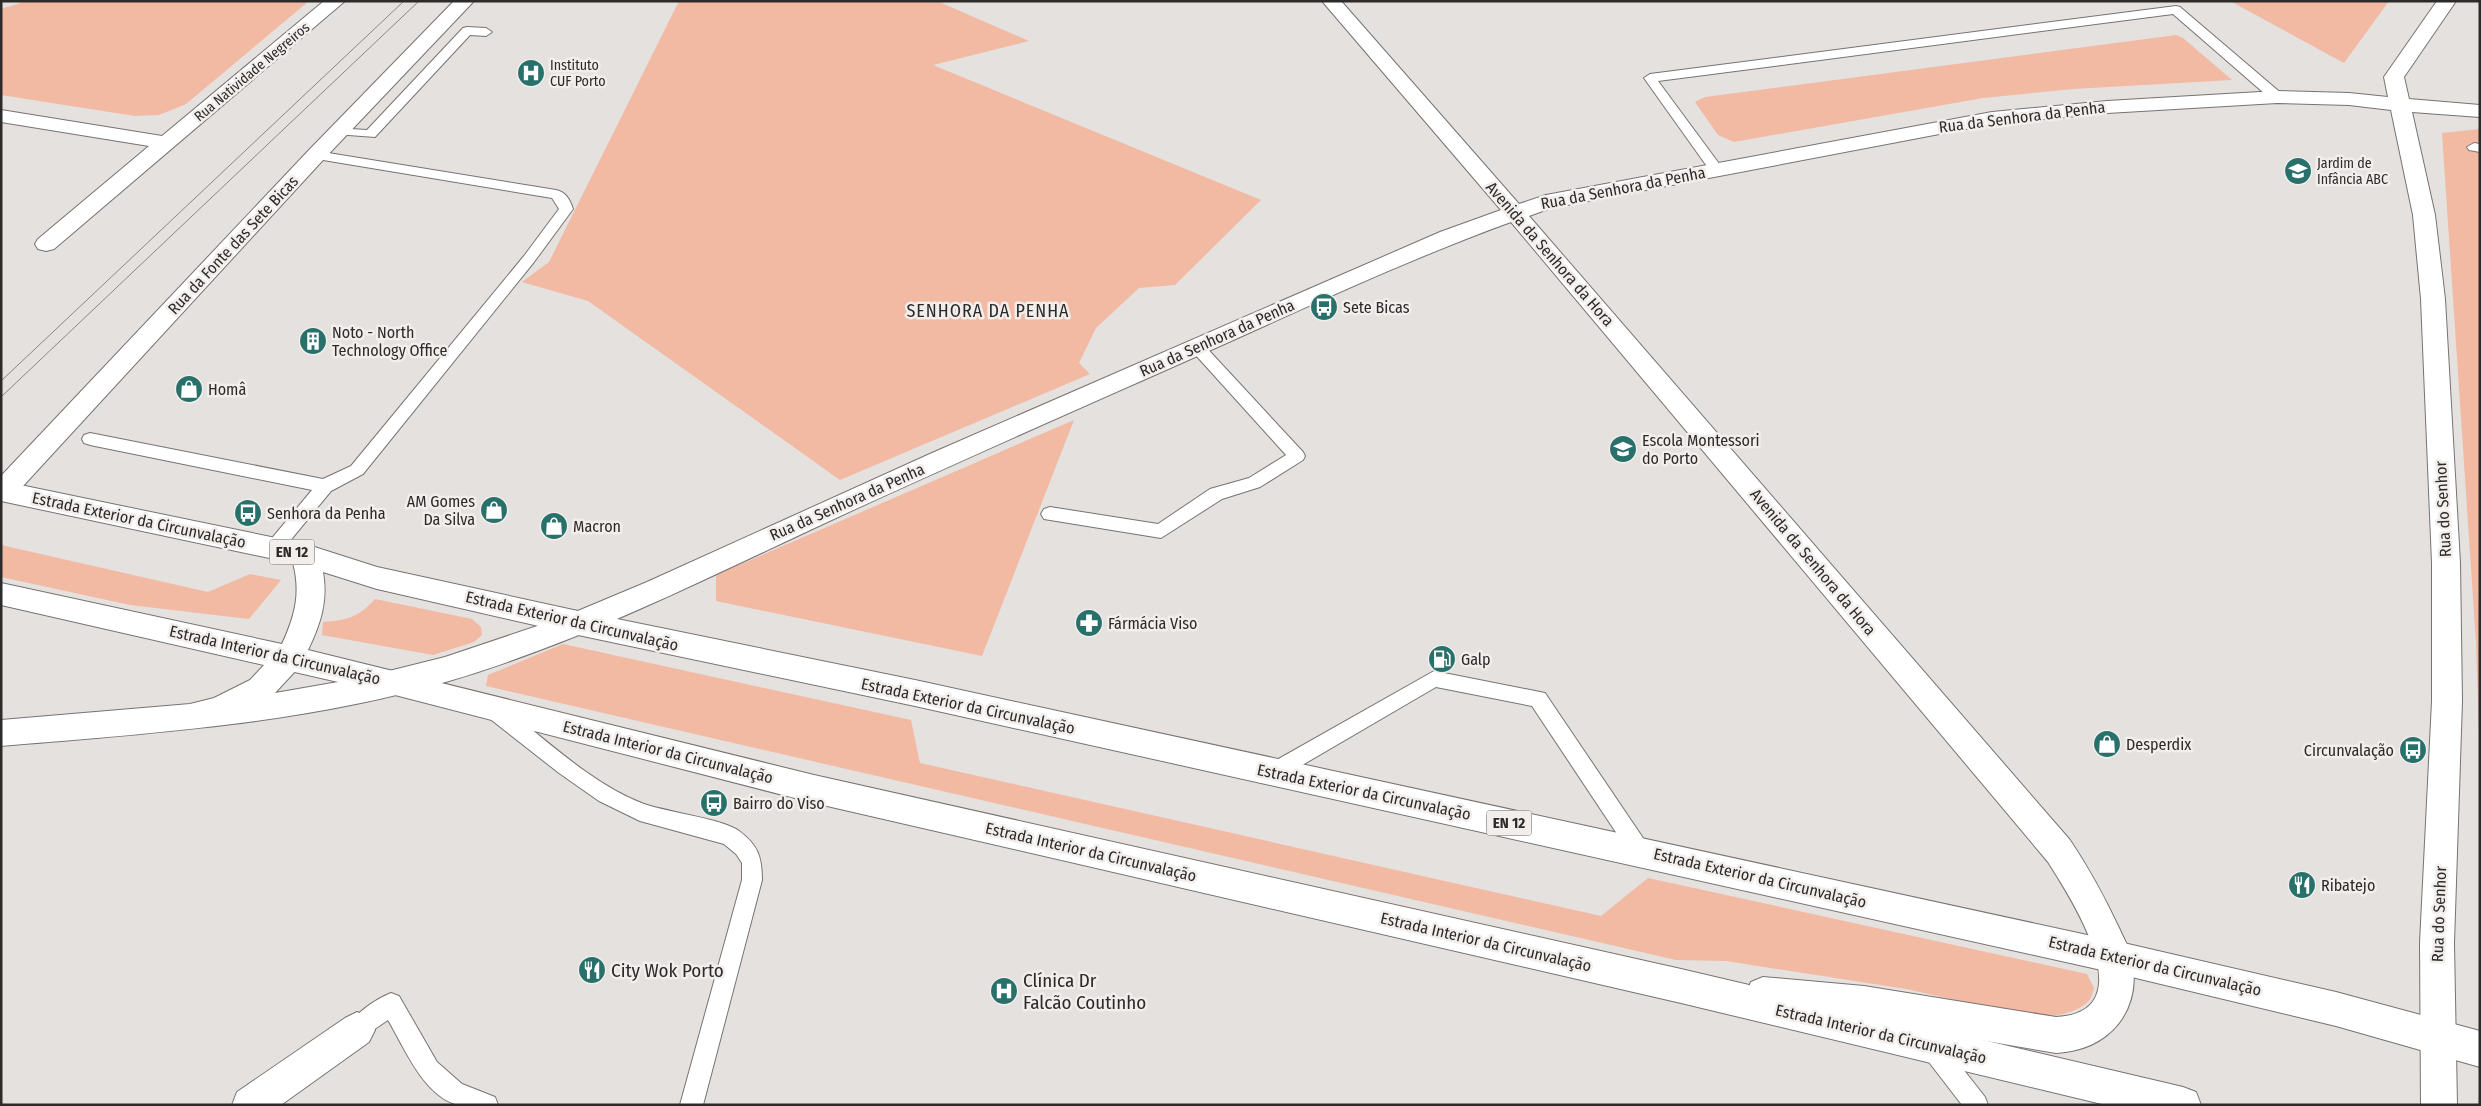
<svg xmlns="http://www.w3.org/2000/svg" width="2481" height="1106" font-family="'Fira Sans Condensed',sans-serif">
<rect width="100%" height="100%" fill="#e4e1df"/>
<g fill="#f2b9a3">
<path d="M27 1H309L186 104 159 115 135 116 1 95V9Z"/>
<path d="M679 1H937L1029 41 933 65 1261 200 1175 285 1139 288 1096 328 1079 363 1090 374 840 480 588 301 522 282 549 262Z"/>
<path d="M2230 1H2389L2344 63Z"/>
<path d="M2176 35 2183 38 2232 80 2073 89 1983 98 1734 142 1718 135 1695 102 1705 97Z"/>
<path d="M2480 129V763L2476 643 2442 133Z"/>
<path d="M1074 420 982 656 716 601V575Z"/>
<path d="M1 545 208 592 250 574 281 580 249 619 130 605 1 577Z"/>
<path d="M375 599 472 619 481 627 482 635 474 642 433 655 322 635 323 622C347 620 358 618 375 599Z"/>
<path d="M563 644 911 720 920 763 1601 916 1648 878 2087 974 2094 988C2093 991 2092 997 2090 999 2081 1013 2050 1017 2035 1018L1906 989 1726 961 1676 960 486 686 488 675Z"/>
</g>
<g fill="none" stroke-linecap="round" stroke-linejoin="round">
<g stroke="#777372" stroke-width="2">
<g id="lane">
<path d="M2176 6 2180 7 2282 94 2283 97 2282 100H2272L2173 14 1658 81 1723 169 1716 173 1711 172 1644 78 1650 74Z"/>
<path d="M467 27 486 28 492 32 486 36 470 35 375 137 335 134 333 131 335 128 367 130 463 28Z"/>
<path d="M2474 143 2480 144V152L2469 150 2467 147Z"/>
<path d="M316 151 556 190C566 192 570 200 573 209L534 262 363 474 331 491 280 553 274 555 268 553 265 548 268 543 312 490 90 445 84 443 82 439 84 435 90 433 323 479 351 466 524 256 559 209 552 198 311 158 309 155 311 152Z"/>
<path d="M1197 342 1202 343 1303 452 1305 456 1303 460 1260 487 1222 499 1161 538 1044 519 1041 514 1044 509 1050 507 1158 524 1210 489 1249 478 1286 455 1192 351 1189 347 1192 343Z"/>
<path d="M1434 671 1545 693 1647 844 1650 851 1647 858 1640 860 1633 858 1532 706 1436 687 1280 778 1273 781 1266 778 1263 772 1266 766Z"/>
<path d="M496 704 503 706C545 739 593 785 644 804 667 812 723 819 739 831 758 845 762 857 762 880L703 1105H680L742 880V863L736 854 724 844 640 821 599 801 559 773 489 718 486 712 489 706Z"/>
<path d="M391 993 399 996 437 1062 462 1084 495 1097 498 1105C485 1105 468 1106 455 1104 423 1094 404 1047 388 1020L357 1041 349 1038 346 1030C352 1015 376 999 391 993Z"/>
<path d="M1933 1038 1941 1041 1985 1097 1988 1105H1962L1925 1057 1922 1049 1925 1041Z"/>
</g>
</g>
<g stroke="#777372" stroke-width="2">
<g id="street">
<path d="M324 1H345L54 249 46 251 38 249 35 244 38 239 149 146 1 122V110L162 136Z"/>
<path d="M357 1012 369 1018 375 1030 369 1042 281 1105H232L237 1092 345 1018Z"/>
</g>
</g>
<g stroke="#777372" stroke-width="2">
<g id="secondary">
<path d="M454 1H474L323 160 12 498 1 501V476L309 150Z"/>
<path d="M1322 1H1341L1519 204 1546 195 1992 112 2107 101 2277 91 2349 93 2388 97 2384 77 2437 1H2456L2404 77 2409 99 2480 105V117L2412 112 2435 215 2445 299 2460 563 2462 701 2454 943 2457 1105H2421L2420 943 2432 701V563L2421 299 2413 215 2391 110 2349 105 2277 103 2107 113 1992 124 1551 208 1529 216 2070 840C2090 870 2105 898 2120 930 2124 939 2130 949 2132 958 2142 1012 2109 1050 2056 1053L1864 1020 1763 1011 1751 1006 1746 994 1751 982 1763 977 1864 986 2056 1017C2146 1013 2071 898 2048 862L1511 222C1412 258 1316 303 1220 346 1092 403 964 459 836 518 709 577 584 641 449 681 303 724 152 733 1 746V720L190 704 214 698 250 680 279 649 289 646 299 649 304 658 299 667 275 693 361 678 445 657 561 618 647 582 932 453 1440 232 1501 210Z"/>
</g>
</g>
<g stroke="#777372" stroke-width="2">
<path id="primary" d="M1 481 305 544 377 567 578 611 915 680 2115 941 2336 992 2480 1031V1067L2336 1026 2115 973 915 706 578 635 377 589 323 572C328 601 321 623 308 650L814 775 1681 969 2183 1087 2196 1092 2201 1105H2106L1681 1003 814 803 395 695 1 605V583L282 644C295 616 301 593 293 563L1 501Z"/>
</g>
<use href="#lane" fill="#fff" fill-rule="evenodd"/>
<use href="#street" fill="#fff" fill-rule="evenodd"/>
<use href="#secondary" fill="#fff" fill-rule="evenodd"/>
<use href="#primary" fill="#fff" fill-rule="evenodd"/>
<g stroke="#898786" stroke-width="1">
<path d="M1 381 404 1"/>
<path d="M1 397 419 1"/>
</g>
</g>
<defs>
<g id="hospital-disc" transform="scale(1.4375)"><circle r="9.5" fill="#28716b" stroke="#f2eeec"/><path d="M-5-5h3v3.5h4V-5h3V5h-3V1.5h-4V5h-3Z" fill="#fff"/></g>
<g id="school-disc" transform="scale(1.4375)"><circle r="9.5" fill="#28716b" stroke="#f2eeec"/><path d="M0-5L7-2L0 1L-7-2ZM-4 1L0 2.5L4 1V4Q0 6-4 4Z" fill="#fff"/></g>
<g id="bus-disc" transform="scale(1.4375)"><circle r="9.5" fill="#28716b" stroke="#f2eeec"/><path d="M-5-6H5V4H4V6H2V4H-2V6H-4V4H-5ZM-3.5-4V0h7V-4ZM-3.5 1.2v1.5H-2V1.2ZM2 1.2v1.5H3.5V1.2Z" fill="#fff"/></g>
<g id="building-disc" transform="scale(1.4375)"><circle r="9.5" fill="#28716b" stroke="#f2eeec"/><path d="M-4-6H4V6H1V3H-1V6H-4ZM-2.5-4.3h1.7v1.8h-1.7ZM.8-4.3h1.7v1.8H.8ZM-2.5-1h1.7V.8h-1.7ZM.8-1h1.7V.8H.8Z" fill="#fff"/></g>
<g id="shop-disc" transform="scale(1.4375)"><circle r="9.5" fill="#28716b" stroke="#f2eeec"/><path d="M-5-2.5h2.3a2.7 3.5 0 0 1 5.4 0H5L5.5 6h-11ZM-1.5-2.5h3a1.5 2.3 0 0 0-3 0Z" fill="#fff"/></g>
<g id="pharmacy-disc" transform="scale(1.4375)"><circle r="9.5" fill="#28716b" stroke="#f2eeec"/><path d="M-2-6h4v4h4v4h-4v4h-4v-4h-4v-4h4Z" fill="#fff"/></g>
<g id="fuel-disc" transform="scale(1.4375)"><circle r="9.5" fill="#28716b" stroke="#f2eeec"/><path d="M-5.5-6h7V0h2V4h1.3V-2.5L3-4.5l.8-.8L6-3V5H2.5V1h-1V6h-7ZM-4.2-4.7v3.2H.2V-4.7Z" fill="#fff"/></g>
<g id="restaurant-disc" transform="scale(1.4375)"><circle r="9.5" fill="#28716b" stroke="#f2eeec"/><path d="M-5-6h1v4h1v-4h1v4h1v-4h1v5L-1.5 .5V6h-2V.5L-5-1ZM5-6V6H3V1.5H1.5Q1.5-4 5-6Z" fill="#fff"/></g>
</defs>
<g fill-rule="evenodd">
<use href="#hospital-disc" x="531" y="73"/>
<use href="#school-disc" x="2298" y="171"/>
<use href="#bus-disc" x="1324" y="307"/>
<use href="#building-disc" x="313" y="341"/>
<use href="#shop-disc" x="189" y="389"/>
<use href="#school-disc" x="1623" y="449"/>
<use href="#shop-disc" x="494" y="510"/>
<use href="#bus-disc" x="248" y="513"/>
<use href="#shop-disc" x="554" y="526"/>
<use href="#pharmacy-disc" x="1089" y="623"/>
<use href="#fuel-disc" x="1442" y="659"/>
<use href="#shop-disc" x="2107" y="744"/>
<use href="#bus-disc" x="2413" y="750"/>
<use href="#bus-disc" x="714" y="803"/>
<use href="#restaurant-disc" x="2302" y="885"/>
<use href="#restaurant-disc" x="592" y="970"/>
<use href="#hospital-disc" x="1004" y="991"/>
</g>
<g text-anchor="middle" dominant-baseline="central" stroke-width="5" stroke-linejoin="round" paint-order="stroke">
<g font-size="14" fill="#2c2b2a" stroke="#f2eeec" text-anchor="start">
<text x="550" y="65">Instituto<tspan x="550" dy="16">CUF Porto</tspan></text>
<text x="2317" y="163">Jardim de<tspan x="2317" dy="16">Infância ABC</tspan></text>
</g>
<g font-size="14" fill="#2c2b2a" stroke="#f2eeec">
<text transform="translate(252 72) rotate(-40)">Rua Natividade Negreiros</text>
</g>
<g fill="#f2eeec" stroke="#676664" stroke-width="1">
<rect x="269.5" y="539.5" width="45" height="25" rx="4"/>
<rect x="1486.5" y="810.5" width="45" height="25" rx="4"/>
</g>
<g font-size="15" font-weight="bold" fill="#2c2b2a">
<text x="292" y="552">EN 12</text>
<text x="1509" y="823">EN 12</text>
</g>
<g font-size="16" fill="#2c2b2a" stroke="#f2eeec">
<text transform="translate(2022 117) rotate(-7)">Rua da Senhora da Penha</text>
<text transform="translate(1623 188) rotate(-11)">Rua da Senhora da Penha</text>
<text transform="translate(233 245) rotate(-47)">Rua da Fonte das Sete Bicas</text>
<text transform="translate(1550 254) rotate(49)">Avenida da Senhora da Hora</text>
<text transform="translate(1217 338) rotate(-24)">Rua da Senhora da Penha</text>
<text transform="translate(847 502) rotate(-24)">Rua da Senhora da Penha</text>
<text transform="translate(2443 509) rotate(-93)">Rua do Senhor</text>
<text transform="translate(139 520) rotate(12)">Estrada Exterior da Circunvalação</text>
<text transform="translate(1813 562) rotate(50)">Avenida da Senhora da Hora</text>
<text transform="translate(572 621) rotate(13)">Estrada Exterior da Circunvalação</text>
<text transform="translate(275 655) rotate(13)">Estrada Interior da Circunvalação</text>
<text transform="translate(968 706) rotate(12)">Estrada Exterior da Circunvalação</text>
<text transform="translate(668 752) rotate(14)">Estrada Interior da Circunvalação</text>
<text transform="translate(1364 792) rotate(12)">Estrada Exterior da Circunvalação</text>
<text transform="translate(1091 852) rotate(13)">Estrada Interior da Circunvalação</text>
<text transform="translate(1760 878) rotate(13)">Estrada Exterior da Circunvalação</text>
<text transform="translate(2439 914) rotate(-88)">Rua do Senhor</text>
<text transform="translate(1486 942) rotate(13)">Estrada Interior da Circunvalação</text>
<text transform="translate(2155 966) rotate(13)">Estrada Exterior da Circunvalação</text>
<text transform="translate(1881 1034) rotate(13)">Estrada Interior da Circunvalação</text>
</g>
<g font-size="16" fill="#2c2b2a" stroke="#f2eeec" text-anchor="start">
<text x="1343" y="307">Sete Bicas</text>
<text x="332" y="332">Noto - North<tspan x="332" dy="18">Technology Office</tspan></text>
<text x="208" y="389">Homâ</text>
<text x="1642" y="440">Escola Montessori<tspan x="1642" dy="18">do Porto</tspan></text>
<text x="475" y="501" text-anchor="end">AM Gomes<tspan x="475" dy="18">Da Silva</tspan></text>
<text x="267" y="513">Senhora da Penha</text>
<text x="573" y="526">Macron</text>
<text x="1108" y="623">Fármácia Viso</text>
<text x="1461" y="659">Galp</text>
<text x="2126" y="744">Desperdix</text>
<text x="2394" y="750" text-anchor="end">Circunvalação</text>
<text x="733" y="803">Bairro do Viso</text>
<text x="2321" y="885">Ribatejo</text>
</g>
<g font-size="18" letter-spacing="1" fill="#2c2b2a" stroke="#f2eeec">
<text x="988" y="311">SENHORA DA PENHA</text>
</g>
<g font-size="19" fill="#2c2b2a" stroke="#f2eeec" text-anchor="start">
<text x="611" y="970">City Wok Porto</text>
<text x="1023" y="980">Clínica Dr<tspan x="1023" dy="22">Falcão Coutinho</tspan></text>
</g>
</g>
<rect width="2481" height="1106" fill="none" stroke="#2c2b2a" stroke-width="5"/>
</svg>
